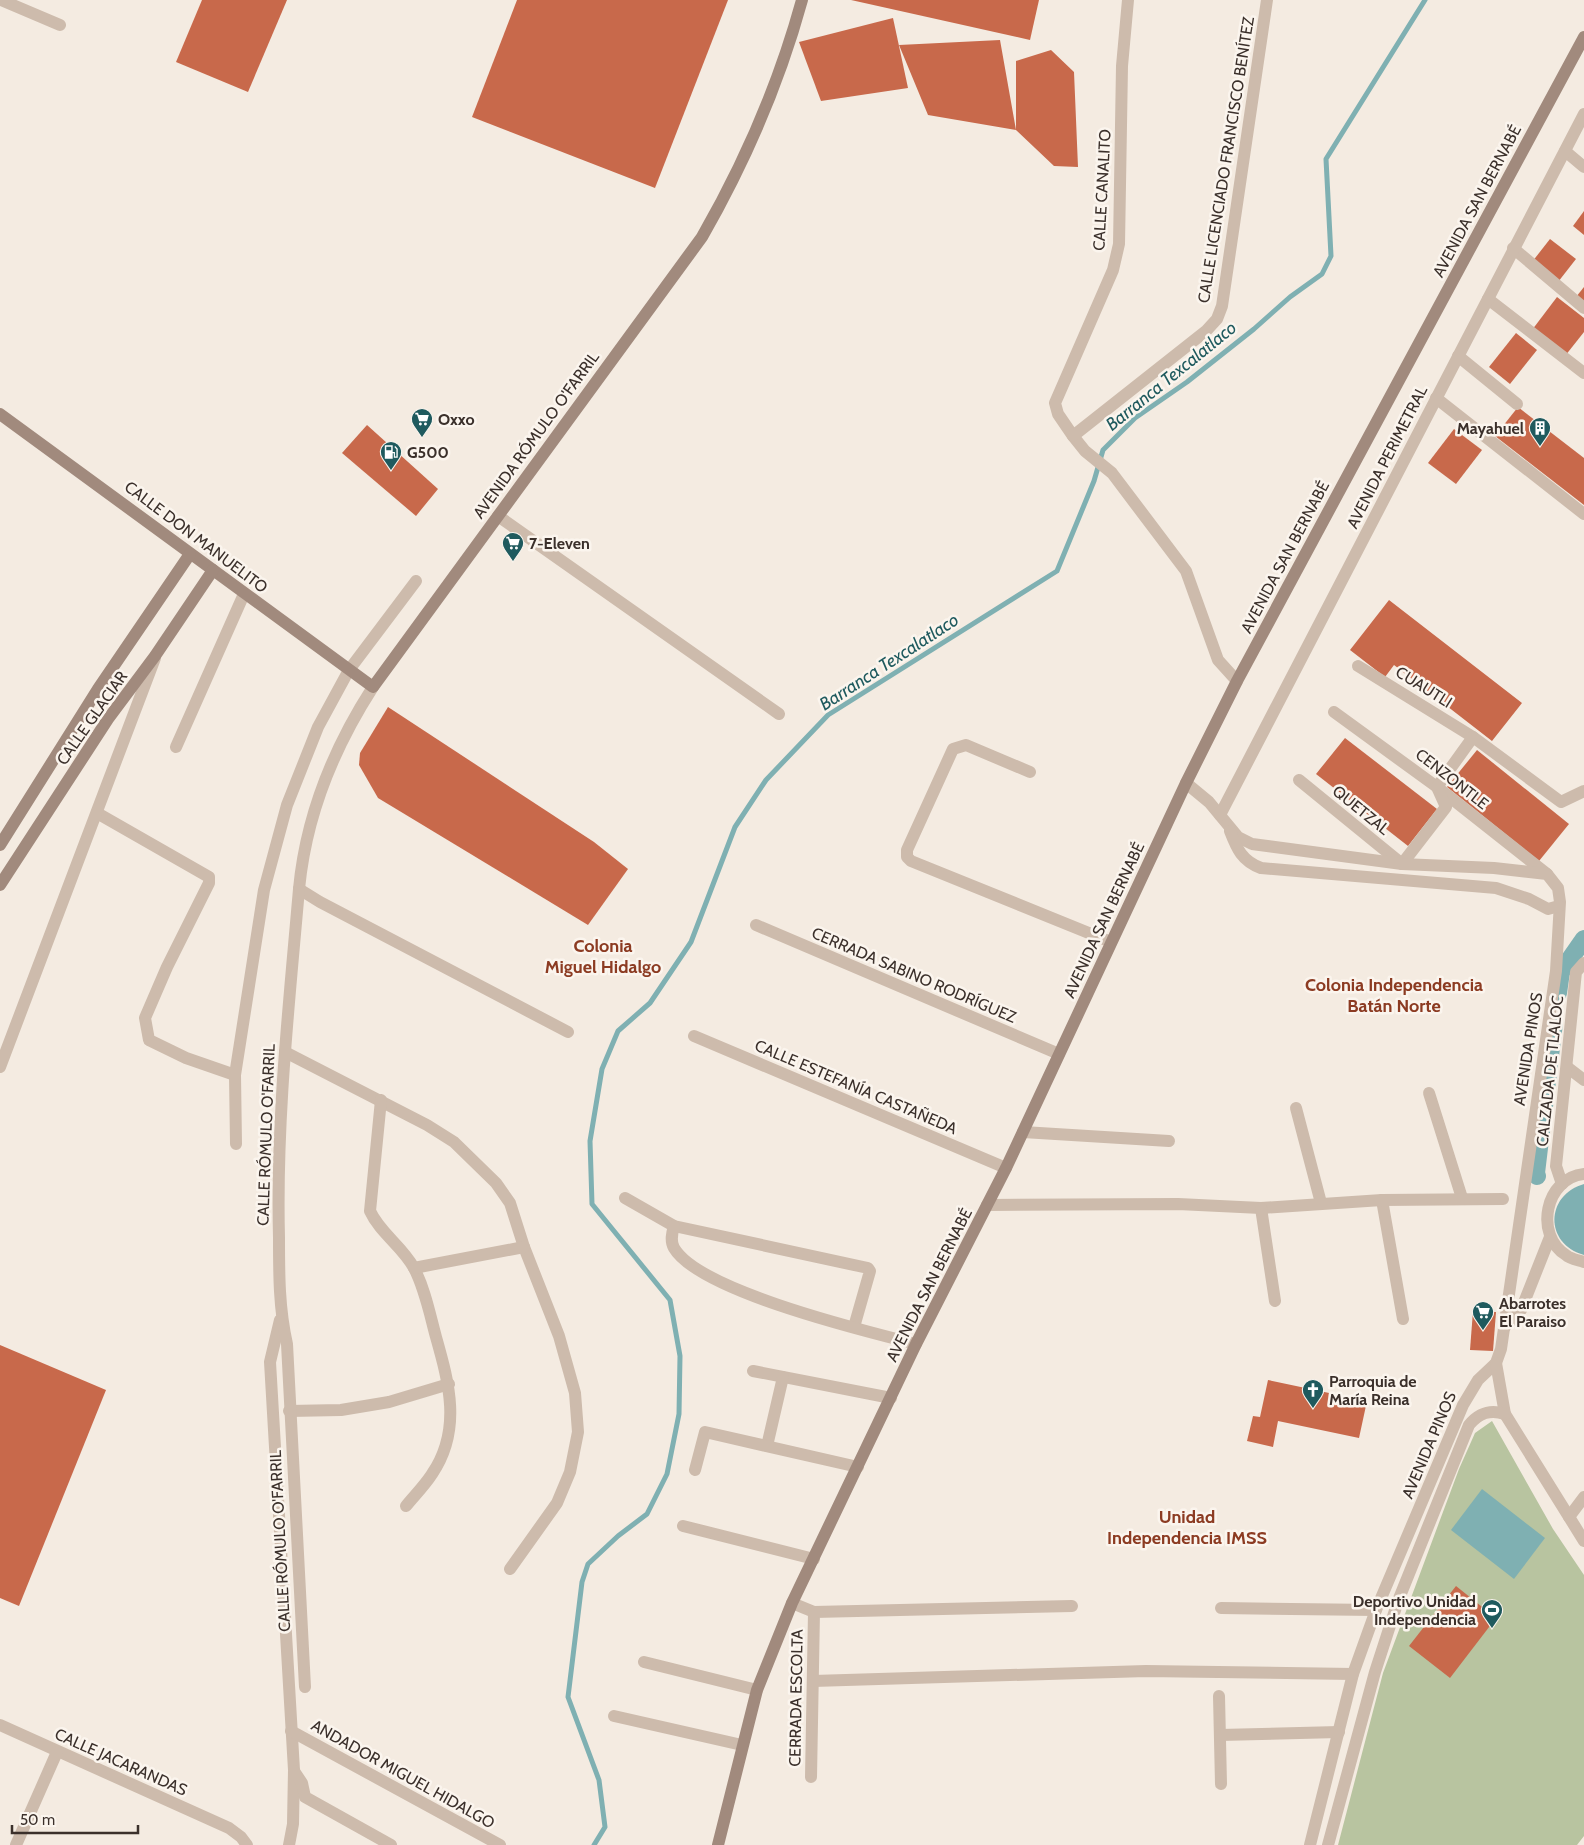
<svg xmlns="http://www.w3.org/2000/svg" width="1584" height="1845" font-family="Cabin,sans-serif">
<rect width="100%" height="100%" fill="#f4ebe1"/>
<path fill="#b8c4a0" d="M1492 1421 1553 1529 1584 1575V1836L1577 1845H1338L1383 1673 1459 1469 1475 1433Z"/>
<g fill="#7fb0b2">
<path d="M1584 1184V1255C1544 1244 1545 1195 1584 1184Z"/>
<path d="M1482 1489 1545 1538 1514 1579 1451 1530Z"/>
</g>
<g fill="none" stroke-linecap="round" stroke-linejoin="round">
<path stroke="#7fb0b2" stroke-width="5" d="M594 1845 605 1827 599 1780 568 1697 582 1582 588 1564 618 1536 647 1514 667 1474 679 1414 680 1356 670 1300 592 1204 590 1141 602 1069 618 1031 650 1003 691 942 735 827 766 780 828 715 1057 571 1094 481 1103 450 1135 418 1187 382 1254 329 1290 297 1322 274 1331 256 1326 159 1425 0"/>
<g stroke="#7fb0b2" stroke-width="18">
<path d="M1558 993 1561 972 1584 939"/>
<path d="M1537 1176 1536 1173 1554 1023"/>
</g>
</g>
<g fill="#c8694b">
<path d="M202 0H287L248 92 176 62Z"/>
<path d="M517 0H728L655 188 472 117Z"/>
<path d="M851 0H1039L1030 40Z"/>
<path d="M893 18 908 88 821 101 799 42Z"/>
<path d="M1000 40 1016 130V61L1051 50 1074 72 1078 167 1054 166 1016 130 928 115 899 45Z"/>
<path d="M1584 211V235L1573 226Z"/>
<path d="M1550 239 1576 259 1558 282 1532 262Z"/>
<path d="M1584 287V303L1576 297Z"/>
<path d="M1557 297 1584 318V332L1565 356 1532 330Z"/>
<path d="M1516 333 1537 350 1510 384 1489 367Z"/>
<path d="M1518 407 1584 458V505L1495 436Z"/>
<path d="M367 425 438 489 416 516 342 453Z"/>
<path d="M1454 429 1482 450 1456 484 1428 463Z"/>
<path d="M1389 600 1522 703 1492 741 1394 665 1385 677 1350 650Z"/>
<path d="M388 707 594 842 628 869 588 925 378 798 359 765 360 753Z"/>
<path d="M1345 738 1437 809 1408 846 1316 774Z"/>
<path d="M1477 750 1569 824 1539 861 1447 787Z"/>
<path d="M1473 1311 1496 1312 1493 1351 1470 1350Z"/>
<path d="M0 1345 106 1390 19 1606 0 1598Z"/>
<path d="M1268 1380 1367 1401 1359 1438 1278 1421 1273 1447 1247 1441 1253 1416 1260 1417Z"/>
<path d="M1456 1586 1496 1618 1450 1678 1409 1646Z"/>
</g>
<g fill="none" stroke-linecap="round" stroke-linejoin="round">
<g stroke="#cdbbac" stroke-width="12">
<path d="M1 0 60 25"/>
<path d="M1128 0 1122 66 1119 244 1113 270 1055 403 1058 414 1073 436 1085 451 1112 473 1186 571 1218 660 1237 681"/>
<path d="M1565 151 1584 167"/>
<path d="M1513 248 1584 308"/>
<path d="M1488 299 1584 373"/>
<path d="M1458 356 1517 404"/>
<path d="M1436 398 1584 514"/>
<path d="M1073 436 1206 331 1217 319 1222 306 1267 0"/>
<path d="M498 516 779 714"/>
<path d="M1358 666 1473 737"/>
<path d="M1334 712 1437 787 1547 874"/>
<path d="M176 747 244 594"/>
<path d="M1030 772 966 745 953 749 907 850V857L911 861 1111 942"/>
<path d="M1299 780 1402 864 1446 807 1437 787 1473 737 1561 802 1584 791"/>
<path d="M1186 783 1209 802 1238 837 1252 844 1402 864 1494 868 1547 874 1558 888 1560 902 1556 971 1501 1349 1496 1363 1478 1380 1463 1405 1376 1610 1353 1674 1310 1845"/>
<path d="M97 813 209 877V883L167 967 145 1018 149 1040 186 1058 235 1075"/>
<path d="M1220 815 1584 114"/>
<path d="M1230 831C1237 849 1242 861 1261 868L1496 888 1529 899 1548 909 1559 906"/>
<path d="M299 889 320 902 568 1032"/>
<path d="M756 925 1059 1054"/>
<path d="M694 1036 1006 1168"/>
<path d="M285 1052 427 1125 454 1142 496 1183 510 1203 524 1247 559 1336 575 1393 578 1432 570 1472 557 1503 510 1569"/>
<path d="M0 1067 155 658"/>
<path d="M1567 1067 1584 1080"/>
<path d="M1429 1093 1462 1198"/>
<path d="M381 1100 370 1211C380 1233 402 1246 414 1268 425 1289 430 1315 436 1337 449 1383 462 1430 432 1474 425 1485 415 1495 406 1506"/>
<path d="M1296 1108 1321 1203"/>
<path d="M1023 1132 1169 1141"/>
<path d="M236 1144 235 1075 264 890 287 805 318 727 349 670 416 581"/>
<path d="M1584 1174C1545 1178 1534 1235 1566 1255 1570 1259 1578 1260 1584 1262"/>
<path d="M1562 1184 1556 1166 1576 972 1584 963"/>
<path d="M625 1198 674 1226 868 1268 870 1271 854 1327"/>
<path d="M1382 1200 1403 1319"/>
<path d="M987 1205 1178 1204 1261 1208 1382 1200 1503 1199"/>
<path d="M1261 1208 1275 1301"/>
<path d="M674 1226C672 1233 670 1241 674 1248 699 1291 865 1331 916 1344"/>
<path d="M414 1268 524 1247"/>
<path d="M280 1320 270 1362 294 1770 293 1824 289 1845"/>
<path d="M1504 1328 1521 1310 1550 1237"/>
<path d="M1496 1363 1505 1414 1584 1541"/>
<path d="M753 1371 891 1398"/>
<path d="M289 1411 341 1410 389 1402 449 1384"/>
<path d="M767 1446 783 1377"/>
<path d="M695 1470 705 1432 858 1467"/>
<path d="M1569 1517 1584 1497"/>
<path d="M683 1526 814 1559"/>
<path d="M792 1603 814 1612 811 1777"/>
<path d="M1221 1608 1376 1610"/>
<path d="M814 1612 1072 1606"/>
<path d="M644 1662 757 1690"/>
<path d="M813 1681 1146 1671 1353 1674"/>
<path d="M305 1687 287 1344C279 1309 279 1274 279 1238 276 1121 289 1005 299 889 306 815 333 749 373 687"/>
<path d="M1219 1696 1221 1784"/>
<path d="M614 1716 742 1745"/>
<path d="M0 1725 229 1828 241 1837 247 1845"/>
<path d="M291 1731 500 1845"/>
<path d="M1220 1735 1339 1732"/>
<path d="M294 1771 302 1783 305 1797 391 1845"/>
<path d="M16 1845 57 1752"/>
<path d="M1328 1845 1375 1672 1398 1601 1469 1425C1479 1413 1490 1409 1505 1414"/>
</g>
<g stroke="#a18a7d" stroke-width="12">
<path d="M0 414 373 687 702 237C745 162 779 84 802 0"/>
<path d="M0 845 98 689 190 554"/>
<path d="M0 885 108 719 155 656 213 570"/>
<path d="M718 1845 757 1690 792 1603 916 1344 1006 1168 1186 783 1237 681 1584 37"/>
</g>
</g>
<defs>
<g id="supermarket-pin" transform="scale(1.125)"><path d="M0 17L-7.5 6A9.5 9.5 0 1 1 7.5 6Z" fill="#1f5a5e" stroke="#fbf5ee"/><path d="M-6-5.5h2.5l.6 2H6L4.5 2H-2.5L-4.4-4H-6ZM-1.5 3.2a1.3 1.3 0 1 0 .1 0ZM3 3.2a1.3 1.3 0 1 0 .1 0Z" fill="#fff"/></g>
<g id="building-pin" transform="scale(1.125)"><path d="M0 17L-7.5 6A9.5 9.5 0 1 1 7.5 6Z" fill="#1f5a5e" stroke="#fbf5ee"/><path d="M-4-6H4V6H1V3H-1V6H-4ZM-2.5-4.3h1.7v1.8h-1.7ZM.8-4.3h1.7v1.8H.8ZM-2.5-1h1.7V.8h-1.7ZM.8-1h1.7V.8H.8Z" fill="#fff"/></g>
<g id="fuel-pin" transform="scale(1.125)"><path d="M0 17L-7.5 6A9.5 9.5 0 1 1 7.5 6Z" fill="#1f5a5e" stroke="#fbf5ee"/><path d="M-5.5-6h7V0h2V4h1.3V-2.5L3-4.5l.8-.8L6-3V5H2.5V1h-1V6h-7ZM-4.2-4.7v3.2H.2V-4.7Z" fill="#fff"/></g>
<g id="church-pin" transform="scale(1.125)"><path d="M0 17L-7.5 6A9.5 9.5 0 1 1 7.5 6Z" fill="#1f5a5e" stroke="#fbf5ee"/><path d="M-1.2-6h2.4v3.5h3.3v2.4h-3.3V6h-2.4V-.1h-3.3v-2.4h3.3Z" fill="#fff"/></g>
<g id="stadium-pin" transform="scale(1.125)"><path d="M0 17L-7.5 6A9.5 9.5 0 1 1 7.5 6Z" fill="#1f5a5e" stroke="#fbf5ee"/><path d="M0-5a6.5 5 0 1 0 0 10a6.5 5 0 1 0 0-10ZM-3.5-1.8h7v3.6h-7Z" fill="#fff"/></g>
</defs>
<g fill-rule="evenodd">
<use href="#supermarket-pin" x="422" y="419"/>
<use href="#building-pin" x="1540" y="428"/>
<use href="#fuel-pin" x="391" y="452"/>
<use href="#supermarket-pin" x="513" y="543"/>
<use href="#supermarket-pin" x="1483" y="1312"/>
<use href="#church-pin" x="1313" y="1390"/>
<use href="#stadium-pin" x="1492" y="1610"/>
</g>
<g text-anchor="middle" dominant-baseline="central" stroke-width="5" stroke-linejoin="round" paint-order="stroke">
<g font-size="16" fill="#3b302b" stroke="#fbf5ee">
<text transform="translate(1226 160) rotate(-81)">CALLE LICENCIADO FRANCISCO BENÍTEZ</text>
<text transform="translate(1102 190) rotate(-87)">CALLE CANALITO</text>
<text transform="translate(1477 201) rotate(-62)">AVENIDA SAN BERNABÉ</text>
<text transform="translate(536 435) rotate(-54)">AVENIDA RÓMULO O'FARRIL</text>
<text transform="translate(1387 457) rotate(-63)">AVENIDA PERIMETRAL</text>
<text transform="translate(196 537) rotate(37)">CALLE DON MANUELITO</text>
<text transform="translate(1285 557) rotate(-62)">AVENIDA SAN BERNABÉ</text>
<text transform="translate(1424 687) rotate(32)">CUAUTLI</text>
<text transform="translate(92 718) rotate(-55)">CALLE GLACIAR</text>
<text transform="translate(1452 779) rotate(38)">CENZONTLE</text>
<text transform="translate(1361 810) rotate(39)">QUETZAL</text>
<text transform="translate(1104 920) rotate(-65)">AVENIDA SAN BERNABÉ</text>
<text transform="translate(914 975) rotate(23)">CERRADA SABINO RODRÍGUEZ</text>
<text transform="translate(1528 1049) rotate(-81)">AVENIDA PINOS</text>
<text transform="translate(1550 1071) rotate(-84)">CALZADA DE TLALOC</text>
<text transform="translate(856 1087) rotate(23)">CALLE ESTEFANÍA CASTAÑEDA</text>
<text transform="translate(266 1135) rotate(-88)">CALLE RÓMULO O'FARRIL</text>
<text transform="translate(929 1285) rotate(-63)">AVENIDA SAN BERNABÉ</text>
<text transform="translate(1429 1445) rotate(-67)">AVENIDA PINOS</text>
<text transform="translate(280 1541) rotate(-93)">CALLE RÓMULO O'FARRIL</text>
<text transform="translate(796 1698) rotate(-89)">CERRADA ESCOLTA</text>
<text transform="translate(121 1762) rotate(24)">CALLE JACARANDAS</text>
<text transform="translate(403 1774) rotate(29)">ANDADOR MIGUEL HIDALGO</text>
</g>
<g font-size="16" font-weight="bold" fill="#3b302b" stroke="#fbf5ee" text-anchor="start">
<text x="438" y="419">Oxxo</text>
<text x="1524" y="428" text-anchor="end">Mayahuel</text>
<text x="407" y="452">G500</text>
<text x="529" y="543">7-Eleven</text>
<text x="1499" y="1303">Abarrotes<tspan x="1499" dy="18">El Paraiso</tspan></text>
<text x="1329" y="1381">Parroquia de<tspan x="1329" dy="18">María Reina</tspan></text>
<text x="1476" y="1601" text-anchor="end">Deportivo Unidad<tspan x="1476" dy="18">Independencia</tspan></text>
</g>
<g font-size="18" font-style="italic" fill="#1f5a5e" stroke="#fbf5ee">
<text transform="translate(1171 376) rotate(-39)">Barranca Texcalatlaco</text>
<text transform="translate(889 662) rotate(-33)">Barranca Texcalatlaco</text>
</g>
<g font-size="18" font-weight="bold" fill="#8c3b22" stroke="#fbf5ee">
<text x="603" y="946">Colonia<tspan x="603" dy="21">Miguel Hidalgo</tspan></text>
<text x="1394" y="985">Colonia Independencia<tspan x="1394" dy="21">Batán Norte</tspan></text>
<text x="1187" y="1517">Unidad<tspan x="1187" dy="21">Independencia IMSS</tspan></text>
</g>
</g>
<path d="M12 1825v8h126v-8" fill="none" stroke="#3b302b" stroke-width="2.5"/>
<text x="20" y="1825" font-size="15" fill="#3b302b" stroke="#fbf5ee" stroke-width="4" paint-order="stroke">50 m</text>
</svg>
